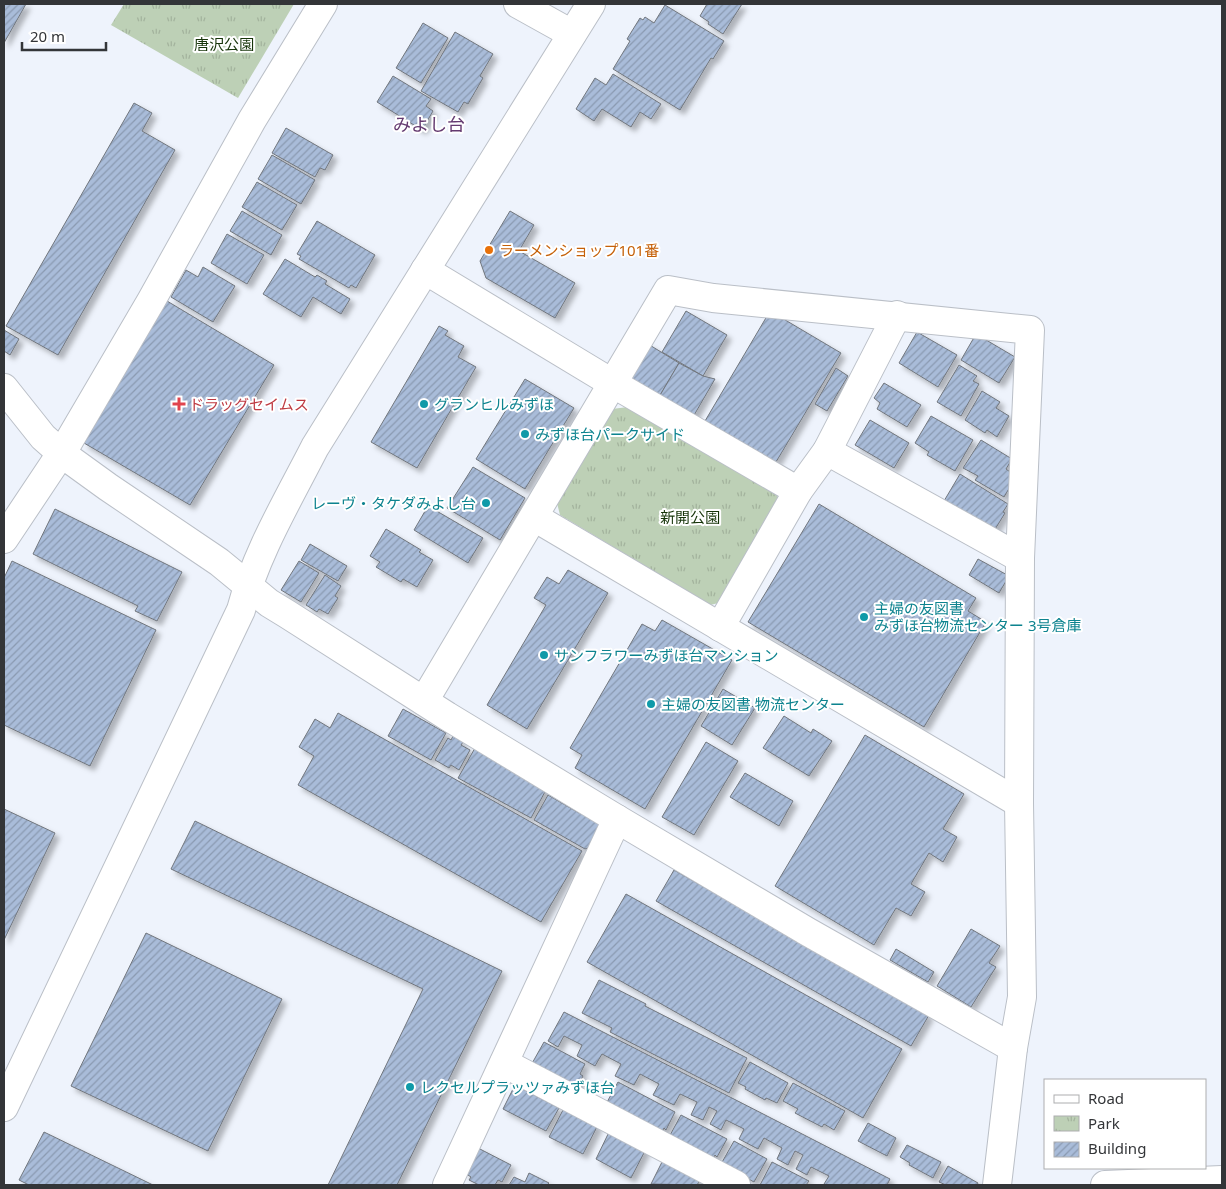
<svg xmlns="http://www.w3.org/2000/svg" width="1226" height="1189" font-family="'Noto Sans','Noto Sans JP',sans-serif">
<defs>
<pattern id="park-tufts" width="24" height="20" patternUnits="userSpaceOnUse" patternTransform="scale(1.25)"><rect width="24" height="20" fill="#bdd0b6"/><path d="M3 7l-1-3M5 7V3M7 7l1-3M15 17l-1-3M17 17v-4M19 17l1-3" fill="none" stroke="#a3b39d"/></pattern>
<pattern id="building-hatch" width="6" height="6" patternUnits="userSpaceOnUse" patternTransform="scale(1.25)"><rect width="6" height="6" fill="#a9bcd9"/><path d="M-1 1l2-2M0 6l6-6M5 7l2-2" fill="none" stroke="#8a9ab1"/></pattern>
<filter id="shadow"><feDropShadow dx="4.5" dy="4.5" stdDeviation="2.5" flood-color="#0004"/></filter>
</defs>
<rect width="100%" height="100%" fill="#eef3fc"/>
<g fill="url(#park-tufts)">
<path d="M124 4H294L238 98 111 25Z"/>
<path d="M628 407 776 492 780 505 723 602 710 605 560 515 557 503 612 409Z"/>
</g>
<g fill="url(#building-hatch)" stroke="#71767d" filter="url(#shadow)">
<path d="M4 4H26L4 43Z"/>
<path d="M707 4H742L723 34 708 24 709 22 700 16Z"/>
<path d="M665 5 724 41 713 59 711 58 680 110 613 69 630 41 627 39 640 18 643 20 645 17 654 23Z"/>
<path d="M423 23 448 38 421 83 396 68Z"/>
<path d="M455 32 493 54 480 76 483 78 468 104 464 102 458 112 421 91Z"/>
<path d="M613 74 661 104 651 119 640 112 631 127 602 109 594 121 576 109 595 78 606 85Z"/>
<path d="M393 76 431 99 426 106 433 111 422 130 377 102Z"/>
<path d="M134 103 152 113 142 131 175 150 58 355 6 326Z"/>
<path d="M286 128 333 155 325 170 320 168 315 177 272 153Z"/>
<path d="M272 155 315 180 301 204 258 179Z"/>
<path d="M257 182 297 205 282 230 242 207Z"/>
<path d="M242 211 282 235 271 255 230 231Z"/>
<path d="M510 211 534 225 519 251 575 283 555 318 486 278 480 261Z"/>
<path d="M317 221 375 255 356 288 351 285 349 288 299 259 301 256 297 254Z"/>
<path d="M227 234 264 255 247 284 211 263Z"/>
<path d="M285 259 315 277 317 275 327 281 325 284 350 299 341 314 313 297 301 317 263 294Z"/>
<path d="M203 267 235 286 213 322 171 297 186 270 198 277Z"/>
<path d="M167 301 274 365 190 505 84 443Z"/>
<path d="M686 311 727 335 703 376 662 352Z"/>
<path d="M770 311 841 353 776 462 705 421Z"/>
<path d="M439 326 448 331 445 335 464 346 458 357 476 367 417 468 371 442Z"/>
<path d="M4 330 19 339 10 355 4 351Z"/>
<path d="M917 332 957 355 938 387 899 363Z"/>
<path d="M976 334 1015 357 999 383 961 360Z"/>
<path d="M648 344 679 363 659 397 627 380Z"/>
<path d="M679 363 703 376 715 379 693 417 659 397Z"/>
<path d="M959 365 977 376 973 381 979 384 961 416 937 402Z"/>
<path d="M836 368 848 376 827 411 815 404Z"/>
<path d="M525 379 574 408 525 489 476 459Z"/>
<path d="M884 383 921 405 907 427 877 409 880 403 874 398Z"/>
<path d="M982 391 1000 402 996 408 1009 416 997 437 987 430 985 433 965 420Z"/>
<path d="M931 416 973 440 955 471 927 455 929 452 915 443Z"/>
<path d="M870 420 909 443 894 468 855 445Z"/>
<path d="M981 440 1012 459 1006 469 1013 474 1014 480 1004 497 975 480 978 476 963 468Z"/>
<path d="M473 467 525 498 500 540 447 508Z"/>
<path d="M960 474 1008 504 1003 512 1005 513 994 531 944 501Z"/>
<path d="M819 504 976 598 968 611 986 622 924 727 748 622Z"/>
<path d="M428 506 483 538 468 563 414 530Z"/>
<path d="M55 509 182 572 157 621 135 611 138 606 33 554Z"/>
<path d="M386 529 421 550 419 552 433 560 417 587 403 579 401 582 376 567 380 562 370 556Z"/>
<path d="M310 544 347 566 338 581 301 560Z"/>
<path d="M978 559 1009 576 999 593 969 575Z"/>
<path d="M12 561 156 630 90 766 4 725V578Z"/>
<path d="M299 561 319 573 301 602 281 590Z"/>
<path d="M568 570 608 593 527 729 487 705 546 605 534 598 547 577 559 584Z"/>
<path d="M325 575 341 586 335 596 338 598 328 614 319 609 317 612 306 605Z"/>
<path d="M662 620 732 660 645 809 575 768 582 755 570 748 642 624 655 631Z"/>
<path d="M723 689 755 708 732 745 701 726Z"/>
<path d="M403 709 446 733 431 760 388 736Z"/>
<path d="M338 713 582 851 541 922 298 785 314 756 299 747 315 719 330 728Z"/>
<path d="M784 716 811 733 813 729 832 741 809 776 763 748Z"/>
<path d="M865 735 964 794 943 829 957 837 943 862 929 853 911 884 925 892 911 916 896 908 874 945 775 886Z"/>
<path d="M453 736 463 742 461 745 470 750 459 770 451 765 449 768 435 760 448 738 451 740Z"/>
<path d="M706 742 738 761 694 835 662 817Z"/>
<path d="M475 748 547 788 531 818 458 778Z"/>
<path d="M745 773 793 801 779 826 730 797Z"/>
<path d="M548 795 579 813 580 809 598 819 600 830 590 847 585 849 534 820Z"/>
<path d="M4 809 55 833 4 940Z"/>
<path d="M195 821 502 971 397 1185H328L423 989 171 869Z"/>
<path d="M674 870 929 1015 911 1046 656 901Z"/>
<path d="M626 894 902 1049 863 1118 587 962Z"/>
<path d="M971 929 1000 946 989 963 996 967 971 1007 937 986Z"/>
<path d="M146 933 282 999 208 1151 71 1086Z"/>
<path d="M896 949 934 972 928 982 890 960Z"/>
<path d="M599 980 646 1004 645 1006 747 1058 729 1093 610 1032 612 1028 582 1013Z"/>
<path d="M564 1012 890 1179 887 1185H827L824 1184 829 1176 811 1167 807 1175 796 1169 803 1155 795 1151 788 1165 777 1159 782 1148 764 1138 758 1149 739 1139 744 1129 726 1120 721 1130 710 1124 717 1111 709 1107 703 1120 691 1115 697 1102 680 1094 674 1105 653 1095 659 1084 640 1074 634 1085 615 1076 621 1064 602 1054 595 1066 577 1056 582 1045 564 1036 558 1047 548 1041Z"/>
<path d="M544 1042 585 1064 580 1074 583 1076 575 1091 530 1067Z"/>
<path d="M750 1062 788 1083 777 1103 766 1098 765 1100 745 1089 746 1087 738 1083Z"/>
<path d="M618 1082 675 1112 666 1130 664 1128 661 1134 606 1104Z"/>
<path d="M793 1083 845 1111 834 1130 824 1124 822 1127 795 1113 798 1109 783 1101Z"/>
<path d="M515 1085 559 1108 546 1131 503 1109Z"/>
<path d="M564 1108 598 1125 583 1154 549 1137Z"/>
<path d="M681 1115 727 1139 717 1157 715 1155 712 1160 669 1137Z"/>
<path d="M868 1123 896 1138 887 1156 858 1141Z"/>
<path d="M610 1130 646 1149 631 1178 596 1159Z"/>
<path d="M44 1132 153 1185H29L19 1180Z"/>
<path d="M734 1141 767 1159 754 1182 721 1164Z"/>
<path d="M907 1145 941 1162 933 1178 909 1165 910 1163 900 1157Z"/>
<path d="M478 1148 511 1165 502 1182 498 1180 495 1185H479L469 1180 471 1177 465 1173Z"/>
<path d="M663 1160 701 1179 697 1185 651 1184Z"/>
<path d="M772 1162 809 1181 806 1185H760Z"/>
<path d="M948 1166 978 1183 977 1185H946L939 1182Z"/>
<path d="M529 1173 549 1183 547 1185H509L514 1177 525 1182Z"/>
</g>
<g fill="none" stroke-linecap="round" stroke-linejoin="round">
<g stroke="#babfc7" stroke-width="30">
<g id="street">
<path d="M518 4 572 34"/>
<path d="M425 270 612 383 798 491"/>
<path d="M4 388 43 437 61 453 108 487 219 562 269 603 287 614 447 716 617 819 808 932 1013 1048"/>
<path d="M827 451 1020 558"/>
<path d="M534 517 1019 803"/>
<path d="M4 539 66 446 151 301 252 120 323 4"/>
<path d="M720 627 798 491 827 451 897 315"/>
<path d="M424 701 668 290 713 298 1030 330 1020 558 1019 803 1022 997 1013 1048 997 1185"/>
<path d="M504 1063 736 1185"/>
<path d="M447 1185 617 819"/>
<path d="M1105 1185 1222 1180"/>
</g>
</g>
<g stroke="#babfc7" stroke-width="30">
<path id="secondary" d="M4 1107 241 610C256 553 288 500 315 447L591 4"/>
</g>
<use href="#street" stroke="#fff" stroke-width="28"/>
<use href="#secondary" stroke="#fff" stroke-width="28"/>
</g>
<circle fill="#e8710a" stroke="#fff" stroke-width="2" cx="489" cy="250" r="5"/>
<path fill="#e0444e" stroke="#fff" stroke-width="2" d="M176.5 396.5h5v5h5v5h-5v5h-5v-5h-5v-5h5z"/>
<g fill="#0f9aa8" stroke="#fff" stroke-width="2">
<circle cx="424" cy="404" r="5"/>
<circle cx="525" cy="434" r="5"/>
<circle cx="486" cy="503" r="5"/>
<circle cx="864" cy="617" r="5"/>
<circle cx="544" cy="655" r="5"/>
<circle cx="651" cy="704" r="5"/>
<circle cx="410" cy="1087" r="5"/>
</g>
<g text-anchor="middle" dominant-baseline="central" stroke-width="4" stroke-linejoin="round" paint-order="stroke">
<g font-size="15" fill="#163409" stroke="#fff">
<text x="224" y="44">唐沢公園</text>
<text x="690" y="517">新開公園</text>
</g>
<g font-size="15" fill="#c56008" stroke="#fff" text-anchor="start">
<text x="499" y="250">ラーメンショップ101番</text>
</g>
<g font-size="15" fill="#be3a42" stroke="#fff" text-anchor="start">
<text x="189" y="404">ドラッグセイムス</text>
</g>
<g font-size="15" fill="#0d838f" stroke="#fff" text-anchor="start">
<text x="434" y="404">グランヒルみずほ</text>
<text x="535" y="434">みずほ台パークサイド</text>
<text x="476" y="503" text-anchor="end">レーヴ・タケダみよし台</text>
<text x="874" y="608">主婦の友図書<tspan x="874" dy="17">みずほ台物流センター 3号倉庫</tspan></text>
<text x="554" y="655">サンフラワーみずほ台マンション</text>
<text x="661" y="704">主婦の友図書 物流センター</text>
<text x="420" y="1087">レクセルプラッツァみずほ台</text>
</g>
<g font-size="18" fill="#643a70" stroke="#fff">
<text x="429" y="124">みよし台</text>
</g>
</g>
<rect width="1226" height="1189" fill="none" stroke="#333538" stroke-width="10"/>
<rect x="1044" y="1079" width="162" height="90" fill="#ffffff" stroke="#adaeaf"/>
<rect x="1054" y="1095" width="25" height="8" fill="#ffffff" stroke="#adaeaf"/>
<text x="1088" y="1104" font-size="15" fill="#333538">Road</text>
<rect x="1054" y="1116" width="25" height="15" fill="url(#park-tufts)" stroke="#adaeaf"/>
<text x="1088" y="1129" font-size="15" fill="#333538">Park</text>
<rect x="1054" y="1142" width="25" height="15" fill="url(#building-hatch)" stroke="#adaeaf"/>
<text x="1088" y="1154" font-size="15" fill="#333538">Building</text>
<path d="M22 42v8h84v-8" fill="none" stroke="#333538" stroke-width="2.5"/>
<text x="30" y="42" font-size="15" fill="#333538" stroke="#ffffff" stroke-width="4" paint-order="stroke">20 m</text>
</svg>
